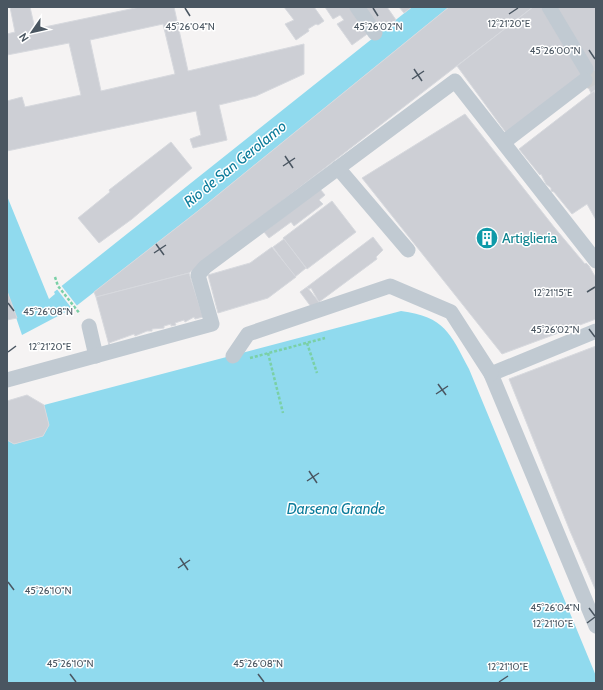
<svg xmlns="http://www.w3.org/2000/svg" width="603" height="690" font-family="Cabin,sans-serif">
<rect width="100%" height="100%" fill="#f5f3f3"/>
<g fill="#90daee">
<path d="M412 7H449L198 211 75 307 22 335 7 291V196L49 299 55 294 54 292Z"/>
<path d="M401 311C445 317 450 333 469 369L596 676V683H7V440L14 444 43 436 49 425 44 405Z"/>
</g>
<path fill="#f5f3f3" d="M60 284 78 307 73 310 56 288Z"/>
<g fill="#cdcfd5" stroke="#d7d9de" fill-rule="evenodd">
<path d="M10 7H30L35 29 140 7H174L188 71 304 44V74L256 96 219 105 227 140 193 148 190 139 201 135 196 111 7 151V101L22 97 25 107 81 95 69 43 7 55V34L15 32ZM163 24 175 74 101 91 90 40Z"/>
<path d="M284 7H314L324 21 318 25 316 24 308 29 309 31 296 40 285 24 294 20Z"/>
<path d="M325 7H352L370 32 352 45 337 24 344 20 340 15 333 19Z"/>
<path d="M362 7H387L396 20 380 31Z"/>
<path d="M399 7H412L404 13Z"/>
<path d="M449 7H533L189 273 96 297 94 292 198 211Z"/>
<path d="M533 7H541L566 39 584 78 507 134 457 66Z"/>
<path d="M556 7H596V89L591 93 581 72Z"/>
<path d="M594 91 596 95V220L587 204 572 214 554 192 551 191V188L546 184 541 174 540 175 519 149Z"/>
<path d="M465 114 554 227 585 264 586 263 589 266 596 278V319L502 354 362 178Z"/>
<path d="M171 142 192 168 132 219 99 243 78 218 110 192 109 190Z"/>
<path d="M320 189 325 195 319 200 323 204 294 226 291 222 269 238 264 232Z"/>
<path d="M332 201 356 232 307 269 283 238Z"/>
<path d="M373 237 383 250 376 257 377 259 319 302 311 288 309 289 307 287Z"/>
<path d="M284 239 306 268 295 277 273 247Z"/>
<path d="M272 247 296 277 268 298 218 313 208 275 250 263Z"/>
<path d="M189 273 203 317 195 319 194 317 185 322 184 320 175 323 176 325 171 326V324L164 326V328L152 329V331H147L135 336 134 334 109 343 110 345H109L96 297Z"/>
<path d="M307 287 319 302 312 308 300 292Z"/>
<path d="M7 291 17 318 7 320Z"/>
<path d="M596 346V591L570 531 509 379Z"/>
<path d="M27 395 44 405 49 425 43 436 14 444 7 440V401Z"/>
</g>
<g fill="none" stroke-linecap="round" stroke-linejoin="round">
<path stroke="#caccce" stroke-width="15" stroke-dasharray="15 8" stroke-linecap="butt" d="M585 80 590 77 596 88"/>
<g stroke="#7ad0a6" stroke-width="2.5" stroke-dasharray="3 2" stroke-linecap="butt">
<path d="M55 277 58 286 80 314"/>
<path d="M307 343 317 373"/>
<path d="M268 353 283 413"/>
<path d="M250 358 325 338"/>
</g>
<g stroke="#c1cad2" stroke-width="15">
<path d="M357 7 375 33"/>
<path d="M549 7 586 69"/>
<path d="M504 142 585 80"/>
<path d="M338 168 408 250"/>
<path d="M89 326 96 356"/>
<path d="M596 331 491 374 596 626"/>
<path d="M233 356 248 334 390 286 451 312 491 374"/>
<path d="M7 380 212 324 198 275 205 267 455 81 596 261"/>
</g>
</g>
<path fill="none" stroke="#4a5661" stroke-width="1.5" d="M185 8 190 16M373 8 378 16M509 14 518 8M589 50 595 59M414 69 422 81M412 79 424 71M285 156 293 168M283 166 295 158M156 244 164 255M154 253 166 245M587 292 595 287M8 303 14 311M589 329 595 337M8 352 16 346M438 384 446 395M436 394 448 386M309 471 317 483M307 481 319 473M180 558 188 570M178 568 190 560M8 582 14 590M589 608 595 616M587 623 595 617M70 674 76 682M258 674 264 682M499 682 508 676"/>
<defs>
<g id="building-disc" transform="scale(1.15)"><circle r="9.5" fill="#0f9aa8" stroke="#fff"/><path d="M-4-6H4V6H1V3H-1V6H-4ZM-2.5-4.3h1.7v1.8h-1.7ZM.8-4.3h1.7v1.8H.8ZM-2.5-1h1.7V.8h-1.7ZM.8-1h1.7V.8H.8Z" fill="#fff"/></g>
</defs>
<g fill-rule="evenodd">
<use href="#building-disc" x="487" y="238"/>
</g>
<g text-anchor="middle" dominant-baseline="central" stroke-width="3" stroke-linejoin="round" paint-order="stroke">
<g font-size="14" fill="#0d838f" stroke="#fff" text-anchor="start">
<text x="502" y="238">Artiglieria</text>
</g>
<g font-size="15" font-style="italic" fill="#0c7c9b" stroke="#fff">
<text transform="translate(235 164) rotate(-39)">Rio de San Gerolamo</text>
<text x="336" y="509">Darsena Grande</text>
</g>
</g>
<g font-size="10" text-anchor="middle" fill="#4a5661" stroke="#fff" stroke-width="3" stroke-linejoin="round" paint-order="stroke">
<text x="509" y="27">12°21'20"E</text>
<text x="190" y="30">45°26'04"N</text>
<text x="378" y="30">45°26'02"N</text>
<text x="555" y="54">45°26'00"N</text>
<text x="553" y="296">12°21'15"E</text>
<text x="48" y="315">45°26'08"N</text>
<text x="555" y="333">45°26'02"N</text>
<text x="50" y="350">12°21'20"E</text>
<text x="48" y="594">45°26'10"N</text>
<text x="555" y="611">45°26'04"N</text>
<text x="553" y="627">12°21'10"E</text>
<text x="70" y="667">45°26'10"N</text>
<text x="258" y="667">45°26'08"N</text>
<text x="508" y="670">12°21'10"E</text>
</g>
<rect width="603" height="690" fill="none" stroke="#4a5661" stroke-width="16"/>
<g transform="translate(32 32) rotate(236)" stroke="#ffffff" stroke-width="3" paint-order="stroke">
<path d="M0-3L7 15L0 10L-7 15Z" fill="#4a5661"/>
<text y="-6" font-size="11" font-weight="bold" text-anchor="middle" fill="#4a5661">N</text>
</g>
</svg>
